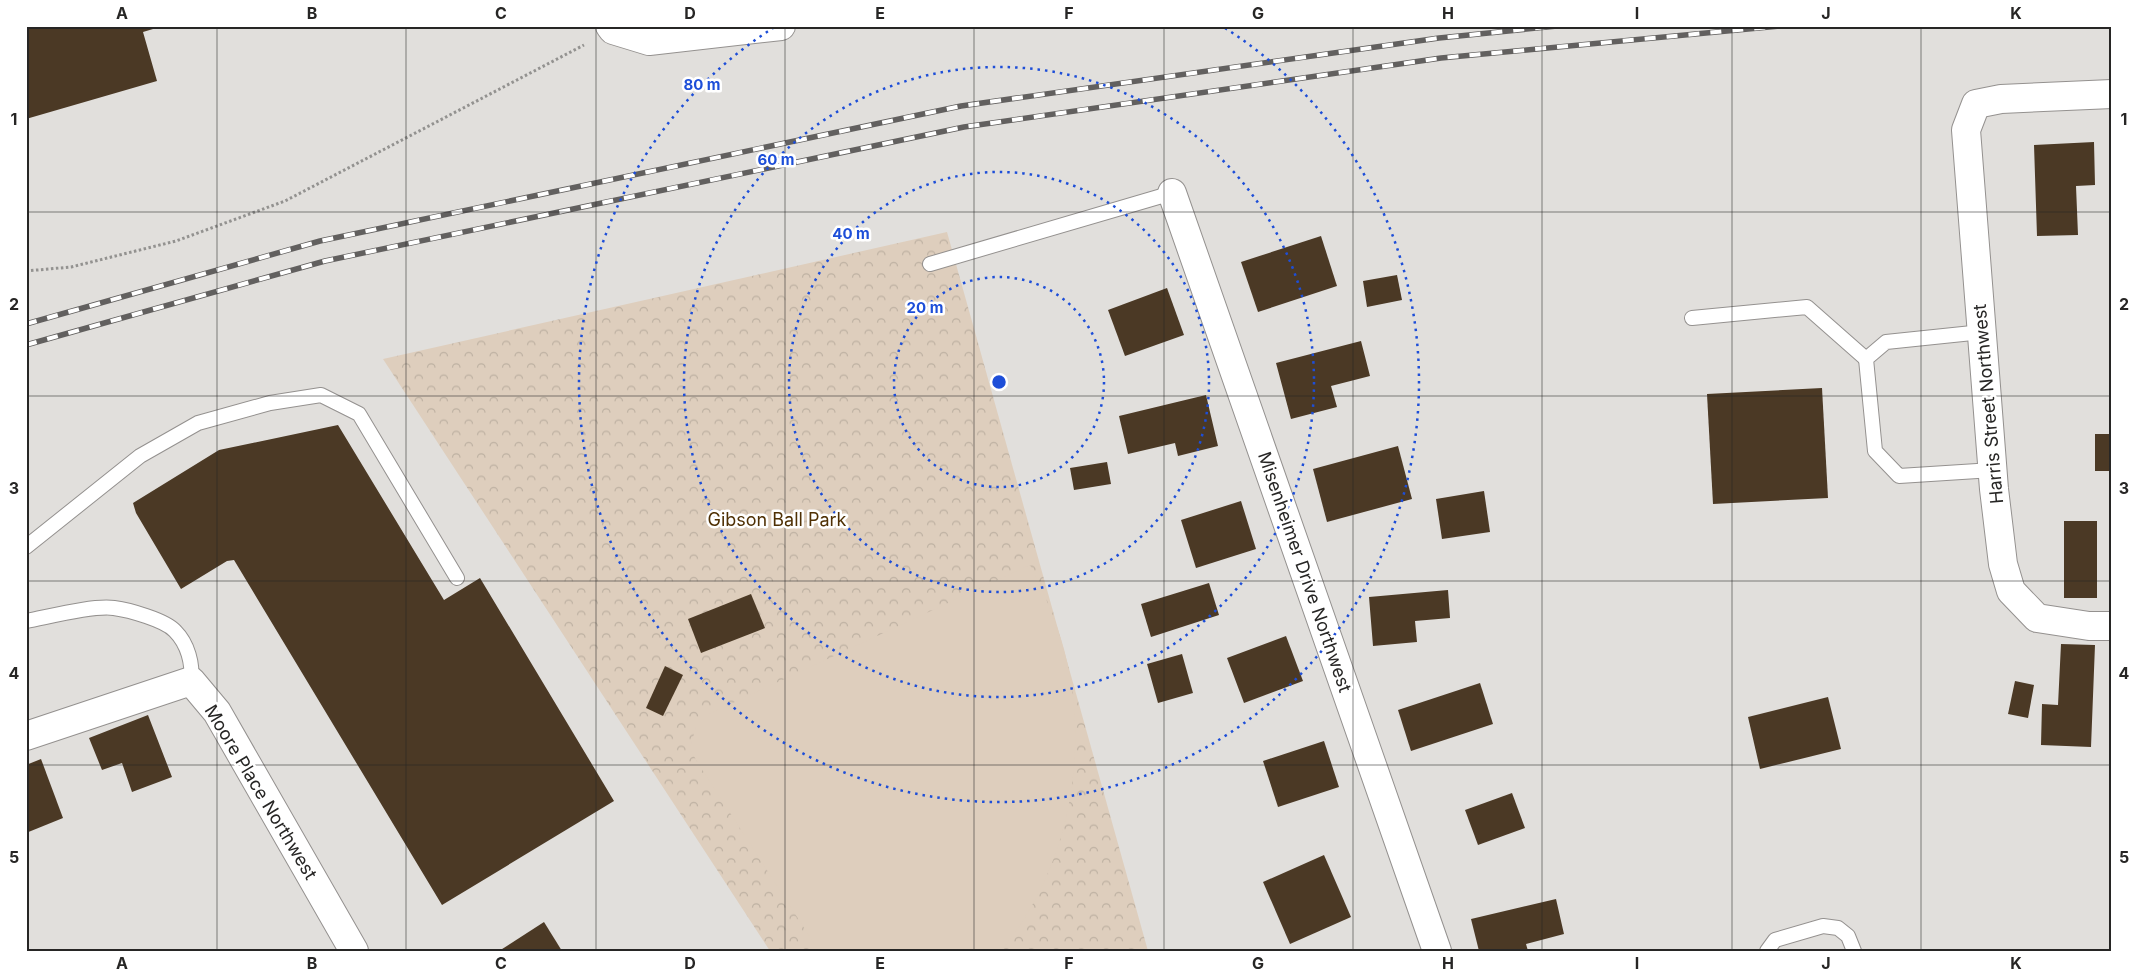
<svg xmlns="http://www.w3.org/2000/svg" width="2138" height="977" font-family="Inter,sans-serif">
<defs>
<pattern id="park-crowns" width="20" height="18" patternUnits="userSpaceOnUse" patternTransform="scale(1.25)"><rect width="20" height="18" fill="#decebd"/><path d="M2 6a3 3 0 1 1 6 0M12 15a3 3 0 1 1 6 0" fill="none" stroke="#beb1a2"/></pattern>
</defs>
<rect width="100%" height="100%" fill="#e1dfdc"/>
<path fill="url(#park-crowns)" d="M947 232 1148 951H770L383 359Z"/>
<path fill="#decebd" d="M1030 565C1042 589 1053 613 1061 639 1093 743 1071 866 1001 951H819L696 760 690 748 696 727 709 714Z"/>
<g fill="#4b3925">
<path d="M26 26H163L143 32 157 81 26 119Z"/>
<path d="M2094 142 2095 185 2076 186 2078 235 2037 236 2034 145Z"/>
<path d="M1321 236 1337 286 1258 312 1241 262Z"/>
<path d="M1397 275 1402 300 1367 307 1363 281Z"/>
<path d="M1167 288 1184 335 1125 356 1108 310Z"/>
<path d="M1361 341 1370 376 1331 386 1337 407 1291 419 1276 363Z"/>
<path d="M1822 388 1828 498 1713 504 1707 394Z"/>
<path d="M1206 395 1218 446 1178 456 1175 443 1128 454 1119 416Z"/>
<path d="M338 425 444 600 480 578 614 801 442 905 234 560 227 561 181 589 136 513 133 503 219 450Z"/>
<rect x="2095" y="434" width="17" height="37"/>
<path d="M1398 446 1412 499 1327 522 1313 469Z"/>
<path d="M1107 462 1111 484 1074 490 1070 468Z"/>
<path d="M1484 491 1490 532 1442 539 1436 499Z"/>
<path d="M1241 501 1256 549 1196 568 1181 520Z"/>
<rect x="2064" y="521" width="33" height="77"/>
<path d="M1209 583 1219 615 1151 637 1141 604Z"/>
<path d="M1448 590 1450 618 1415 621 1417 642 1373 646 1369 597Z"/>
<path d="M751 594 765 628 701 653 688 619Z"/>
<path d="M1286 636 1303 681 1244 703 1227 658Z"/>
<path d="M2061 644 2095 645 2091 747 2041 745 2042 704 2058 705Z"/>
<path d="M1182 654 1193 693 1158 703 1147 664Z"/>
<path d="M665 666 683 675 663 716 646 708Z"/>
<path d="M2015 681 2034 685 2028 718 2008 714Z"/>
<path d="M1480 683 1493 724 1411 751 1398 710Z"/>
<path d="M1828 697 1841 749 1760 769 1748 717Z"/>
<path d="M148 715 172 777 132 792 122 763 102 770 89 738Z"/>
<path d="M1324 741 1339 787 1278 807 1263 761Z"/>
<path d="M41 759 63 818 26 833V765Z"/>
<path d="M1512 793 1525 828 1478 845 1465 810Z"/>
<path d="M1324 855 1351 917 1290 944 1263 882Z"/>
<path d="M1556 899 1564 934 1526 944 1528 951H1479L1471 919Z"/>
<path d="M544 922 562 951H499Z"/>
</g>
<g fill="none" stroke-linecap="round" stroke-linejoin="round">
<g stroke="#94918f" stroke-width="16">
<g id="service">
<path d="M930 264 1172 193"/>
<path d="M1692 318 1807 307 1866 359"/>
<path d="M1982 332 1886 342 1866 359 1875 451 1899 476 1993 470"/>
<path d="M26 547 140 456 198 423 270 403 321 395 359 414 457 578"/>
<path d="M26 621C48 617 93 605 114 608 129 610 165 620 175 631 188 644 193 664 191 681"/>
<path d="M1767 951 1775 940 1823 926 1838 928 1848 936 1854 951"/>
</g>
</g>
<g stroke="#94918f" stroke-width="30">
<g id="minor">
<path d="M610 26 613 30 649 41 781 26"/>
<path d="M2112 94 2001 99 1976 104 1966 130 1994 489 2003 564 2011 591 2037 618 2089 626H2112"/>
<path d="M1172 193 1437 951"/>
<path d="M26 736 191 681 217 712 354 951"/>
</g>
</g>
<path stroke="#939290" stroke-width="3" stroke-dasharray="2.5 2.5" stroke-linecap="butt" d="M26 271 71 267 176 241 285 201 584 45"/>
<use href="#service" stroke="#fff" stroke-width="14"/>
<use href="#minor" stroke="#fff" stroke-width="28"/>
<g stroke="#62605f" stroke-width="5.5">
<g id="rail">
<path d="M26 324 320 241 961 106 1439 38 1557 26"/>
<path d="M26 345 325 261 964 127 1441 58 1780 26"/>
</g>
</g>
<use href="#rail" stroke="#fff" stroke-width="4" stroke-dasharray="11" stroke-linecap="butt"/>
</g>
<path fill="none" stroke="#272625" stroke-width="1" stroke-opacity="0.55" d="M217 26V951M406 26V951M596 26V951M785 26V951M974 26V951M1164 26V951M1353 26V951M1542 26V951M1732 26V951M1921 26V951M26 212H2112M26 396H2112M26 581H2112M26 765H2112"/>
<g fill="none" stroke="#1d4ed8" stroke-width="2.5" stroke-dasharray="2.5 5">
<circle cx="999" cy="382" r="105"/>
<circle cx="999" cy="382" r="210"/>
<circle cx="999" cy="382" r="315"/>
<path d="M1225 28A420 420 0 1 1 773 28"/>
</g>
<g text-anchor="middle" dominant-baseline="central" stroke-width="5" stroke-linejoin="round" paint-order="stroke">
<g font-size="18" fill="#272625" stroke="#fff">
<text transform="translate(1988 404) rotate(-95)">Harris Street Northwest</text>
<text transform="translate(1305 572) rotate(71)">Misenheimer Drive Northwest</text>
<text transform="translate(261 792) rotate(59)">Moore Place Northwest</text>
</g>
<g font-size="18" fill="#4f3004" stroke="#fff">
<text x="777" y="519">Gibson Ball Park</text>
</g>
</g>
<circle cx="999" cy="382" r="8" fill="#1d4ed8" stroke="#fff" stroke-width="2.5"/>
<g font-size="15" text-anchor="middle" font-weight="bold" fill="#1d4ed8" stroke="#fff" stroke-width="5" stroke-linejoin="round" paint-order="stroke">
<text x="702" y="90">80 m</text>
<text x="776" y="165">60 m</text>
<text x="851" y="239">40 m</text>
<text x="925" y="313">20 m</text>
</g>
<rect width="2138" height="977" fill="none" stroke="#ffffff" stroke-width="55"/>
<rect x="28" y="28" width="2082" height="922" fill="none" stroke="#272625" stroke-width="2"/>
<g font-size="16" text-anchor="middle" font-weight="bold" fill="#272625">
<text x="122" y="19">A</text>
<text x="312" y="19">B</text>
<text x="501" y="19">C</text>
<text x="690" y="19">D</text>
<text x="880" y="19">E</text>
<text x="1069" y="19">F</text>
<text x="1258" y="19">G</text>
<text x="1448" y="19">H</text>
<text x="1637" y="19">I</text>
<text x="1826" y="19">J</text>
<text x="2016" y="19">K</text>
<text x="14" y="125">1</text>
<text x="2124" y="125">1</text>
<text x="14" y="310">2</text>
<text x="2124" y="310">2</text>
<text x="14" y="494">3</text>
<text x="2124" y="494">3</text>
<text x="14" y="679">4</text>
<text x="2124" y="679">4</text>
<text x="14" y="863">5</text>
<text x="2124" y="863">5</text>
<text x="122" y="969">A</text>
<text x="312" y="969">B</text>
<text x="501" y="969">C</text>
<text x="690" y="969">D</text>
<text x="880" y="969">E</text>
<text x="1069" y="969">F</text>
<text x="1258" y="969">G</text>
<text x="1448" y="969">H</text>
<text x="1637" y="969">I</text>
<text x="1826" y="969">J</text>
<text x="2016" y="969">K</text>
</g>
</svg>
